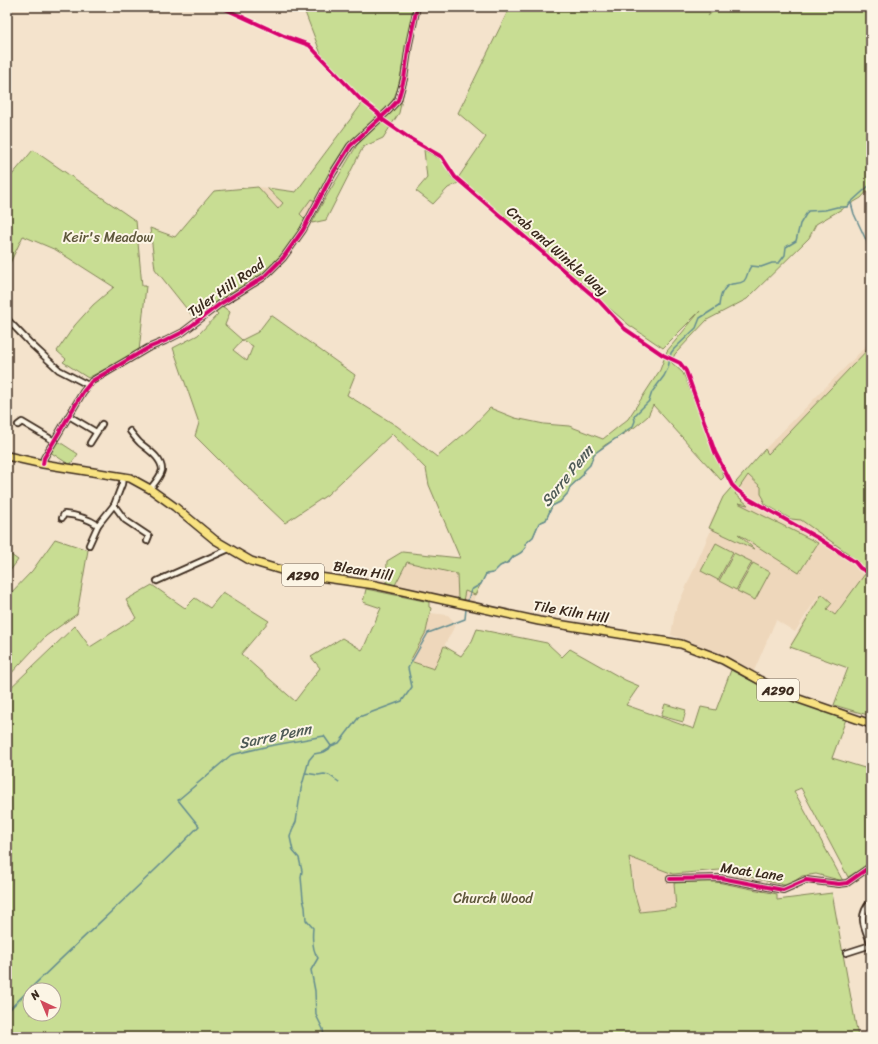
<svg xmlns="http://www.w3.org/2000/svg" width="878" height="1044" font-family="Sriracha,sans-serif">
<rect width="100%" height="100%" fill="#f4e3cc"/>
<filter id="ink" filterUnits="userSpaceOnUse"><feTurbulence type="fractalNoise" baseFrequency=".025" numOctaves="2"/><feDisplacementMap in="SourceGraphic" scale="8" xChannelSelector="R" yChannelSelector="G"/><feConvolveMatrix kernelMatrix="1 2 1 2 8 2 1 2 1" color-interpolation-filters="sRGB"/></filter>
<g filter="url(#ink)">
<g fill="#eed7bb">
<path d="M258 187 267 188 283 203 278 209Z"/>
<path d="M311 198 317 202 306 220 300 214Z"/>
<path d="M871 341V676L789 647 823 588 795 632 776 620 753 673 689 641 671 635 675 612 711 530 709 528 711 520 723 497 765 449Z"/>
<path d="M407 562 457 574 458 600 395 585Z"/>
<path d="M464 591 475 595 473 603 463 601Z"/>
<path d="M430 613 448 615 456 624 444 646 434 670 410 662 426 632Z"/>
<path d="M629 857 673 874 676 908 639 912Z"/>
</g>
<g fill="#c8dd93" stroke="#828458" fill-rule="evenodd">
<path d="M303 7H415L398 88 392 103 362 131 342 154 317 202 311 199 300 214 306 220 287 250 256 280 235 290 194 318 155 269 150 228 175 237 214 191 258 187 278 209 283 203 267 188 296 192 361 105V97L321 54Z"/>
<path d="M510 7H715L708 16 718 7H871V187L861 198 816 224 809 238 747 299 707 320 675 354 671 362 683 373 687 382 724 477 721 480 653 405 648 416 635 427 605 445 594 454 590 465 584 471 583 475 570 487 568 493 560 502 552 506 546 520 539 523 533 537 525 544 526 547C522 553 519 554 513 557L509 562 500 566 493 573 486 574 475 595 465 591 463 601 458 600 457 574 407 562 395 585 386 583 387 561 402 552 460 558 429 485 426 469 392 434 327 495 285 523 221 462 195 436 199 423 173 348 198 335 218 314 215 311 222 306 230 312 225 325 242 340 258 332 271 315 355 375 347 395 397 426 437 457 471 428 490 408 515 418 544 424 569 426 603 439 628 419 660 370 667 351 700 311 663 348 629 325 458 178 486 137 458 113ZM242 340 253 346 247 361 233 350Z"/>
<path d="M404 90 399 113 383 138 363 147 326 220 312 223 322 204 357 145 390 113Z"/>
<path d="M33 150 136 221 142 286H146L139 351 88 378 63 362 66 359 57 351 75 325 93 305 114 287 56 250 23 236 9 265 7 263V181Z"/>
<path d="M424 150 442 160 452 178 458 183 448 188 433 204 416 191 427 178Z"/>
<path d="M871 346V567L866 569 863 568 856 563 849 554 801 520 791 519 763 503 764 499 761 494V487L748 475 735 494 748 505 738 503 818 543 799 573 738 534 754 549 709 528 723 497 765 449 768 454Z"/>
<path d="M58 441 78 454 70 465 50 452Z"/>
<path d="M55 539 88 550 77 614 46 636 7 678V597L32 571Z"/>
<path d="M716 543 733 552 718 580 701 571Z"/>
<path d="M7 552 18 560 7 575Z"/>
<path d="M734 553 752 562 736 590 719 581Z"/>
<path d="M753 563 770 572 755 600 737 591Z"/>
<path d="M865 574 871 578V716L834 705 848 668 790 647 822 594 832 603 827 609 835 615Z"/>
<path d="M152 585 185 608 195 598 210 608 223 592 269 621 241 654 295 701 320 668 311 657 342 638 362 650 364 647 381 608 363 602 366 589 429 602V607L431 608 426 632 410 661 434 669 444 646 461 656 472 641 477 629 547 643 562 657 570 649 625 680 639 686 626 705 694 729 701 707 716 710 731 670 761 686 846 719 832 758 871 770V863L848 877 801 788 794 791 843 881 816 874 802 876 788 886 720 870 673 874 629 857 633 888 640 912 676 908 674 883 712 881 777 894V900L832 893 858 1037H7V691L75 626 90 647 136 618 126 600ZM30 990H54V1014H30Z"/>
<path d="M665 704 686 710 683 722 661 716Z"/>
</g>
<g fill="none" stroke-linecap="round" stroke-linejoin="round">
<g stroke="#648c8f" stroke-width="1.5">
<path d="M851 203 854 214 867 242 871 261"/>
<path d="M468 600 471 590 481 584 486 574 493 573 500 566 509 562 513 557C519 554 522 553 526 547L525 544 533 537 539 523 546 520 552 506 560 502 568 493 570 487 583 475 584 471 590 465 594 454 633 426 635 421 634 416 649 401 652 392 664 376 668 368 671 353 674 349 696 328 700 318 719 306C720 297 722 287 732 284 736 283 740 284 744 281 748 277 747 271 751 266L761 267 772 263H779L785 255 786 247 796 241 800 224 808 211 825 210 837 207H847L850 203 871 184"/>
<path d="M305 773 318 775 324 774 329 775 339 782"/>
<path d="M7 1012C69 948 137 891 199 826L178 800 231 755 269 746 324 736 331 746"/>
<path d="M324 1037 323 1029 316 1015 315 991 311 970 318 958C312 950 312 938 313 928L306 920 305 907 303 899 301 877 302 871 299 858 293 851 290 837 292 830 296 822 301 789 309 760 314 754 324 752 329 749 331 746 339 743 359 717 402 701 412 687 408 668 428 633 465 619 466 609"/>
</g>
<g stroke="#3b2a1e" stroke-width="8">
<g id="minor">
<path d="M7 319 30 343 59 370 88 385"/>
<path d="M69 416 96 432"/>
<path d="M18 425 22 422 54 441"/>
<path d="M130 431C133 435 136 439 140 443 147 449 162 458 162 470 161 476 154 484 150 489"/>
<path d="M90 443 102 424"/>
<path d="M43 464 44 458 83 392 92 381 148 348 165 341 183 332 220 304 264 277 283 258 303 230 333 173 350 146 388 111 398 100 404 79 409 44 417 7"/>
<path d="M114 505 125 520 149 536 147 541"/>
<path d="M62 518 64 514C77 515 87 518 98 525"/>
<path d="M89 545 98 525 114 505 122 484 123 476"/>
<path d="M869 572 871 570"/>
<path d="M157 581 229 549"/>
<path d="M670 879 721 878 783 890 806 880 839 884 847 883 871 866"/>
<path d="M871 901C857 917 864 926 871 944"/>
<path d="M846 953 871 945"/>
</g>
</g>
<g stroke="#3b2a1e" stroke-width="10">
<path id="primary" d="M7 456 43 464 130 478 150 489 175 507 215 540 251 561 291 573 375 585 539 621 681 644 723 660 772 687 793 697 871 724"/>
</g>
<use href="#minor" stroke="#fcf5e5" stroke-width="4.5"/>
<use href="#primary" stroke="#f8e281" stroke-width="7"/>
<g stroke="#fcf5e5" stroke-width="6">
<g id="cycleway">
<path d="M221 7 284 36 309 45 360 99 378 113 383 120 409 138 442 157 455 177 598 300 625 329 663 355 680 363 686 371 689 379 715 452 732 485 737 490 749 499 818 538 855 562 860 568 871 574"/>
<path d="M43 464 44 458 83 392 92 381 148 348 165 341 183 332 220 304 264 277 283 258 303 230 333 173 350 146 388 111 398 100 404 79 409 44 417 7"/>
<path d="M670 879 721 878 783 890 806 880 839 884 847 883 871 866"/>
</g>
</g>
<use href="#cycleway" stroke="#d6006c" stroke-width="4"/>
</g>
</g>
<g text-anchor="middle" dominant-baseline="central" stroke-width="4" stroke-linejoin="round" paint-order="stroke">
<g fill="#fcf5e5" stroke="#75675a" stroke-width="1">
<rect x="282" y="564" width="42" height="22" rx="3"/>
<rect x="757" y="679" width="42" height="22" rx="3"/>
</g>
<g font-size="13" font-weight="bold" fill="#3b2a1e">
<text x="303" y="575">A290</text>
<text x="778" y="690">A290</text>
</g>
<g font-size="14" fill="#5e573b" stroke="#fcf5e5">
<text x="108" y="237">Keir's Meadow</text>
<text x="493" y="898">Church Wood</text>
</g>
<g font-size="14" fill="#3b2a1e" stroke="#fcf5e5">
<text transform="translate(557 251) rotate(41)">Crab and Winkle Way</text>
<text transform="translate(226 288) rotate(-35)">Tyler Hill Road</text>
<text transform="translate(363 571) rotate(10)">Blean Hill</text>
<text transform="translate(571 612) rotate(10)">Tile Kiln Hill</text>
<text transform="translate(752 872) rotate(8)">Moat Lane</text>
</g>
<g font-size="15" font-style="italic" fill="#4f5b57" stroke="#fcf5e5">
<text transform="translate(567 476) rotate(-51)">Sarre Penn</text>
<text transform="translate(275 736) rotate(-12)">Sarre Penn</text>
</g>
</g>
<rect width="878" height="1044" fill="none" stroke="#fcf5e5" stroke-width="24"/>
<rect x="12" y="12" width="854" height="1020" fill="none" stroke="#3b2a1e" stroke-width="1.5" filter="url(#ink)"/>
<g transform="translate(42 1002) rotate(316)"><circle r="19" fill="#fcf5e5" stroke="#afa495"/>
<path d="M0-3L7 15L0 10L-7 15Z" fill="#d1495b"/>
<text y="-6" font-size="11" font-weight="bold" text-anchor="middle" fill="#3b2a1e">N</text>
</g>
</svg>
